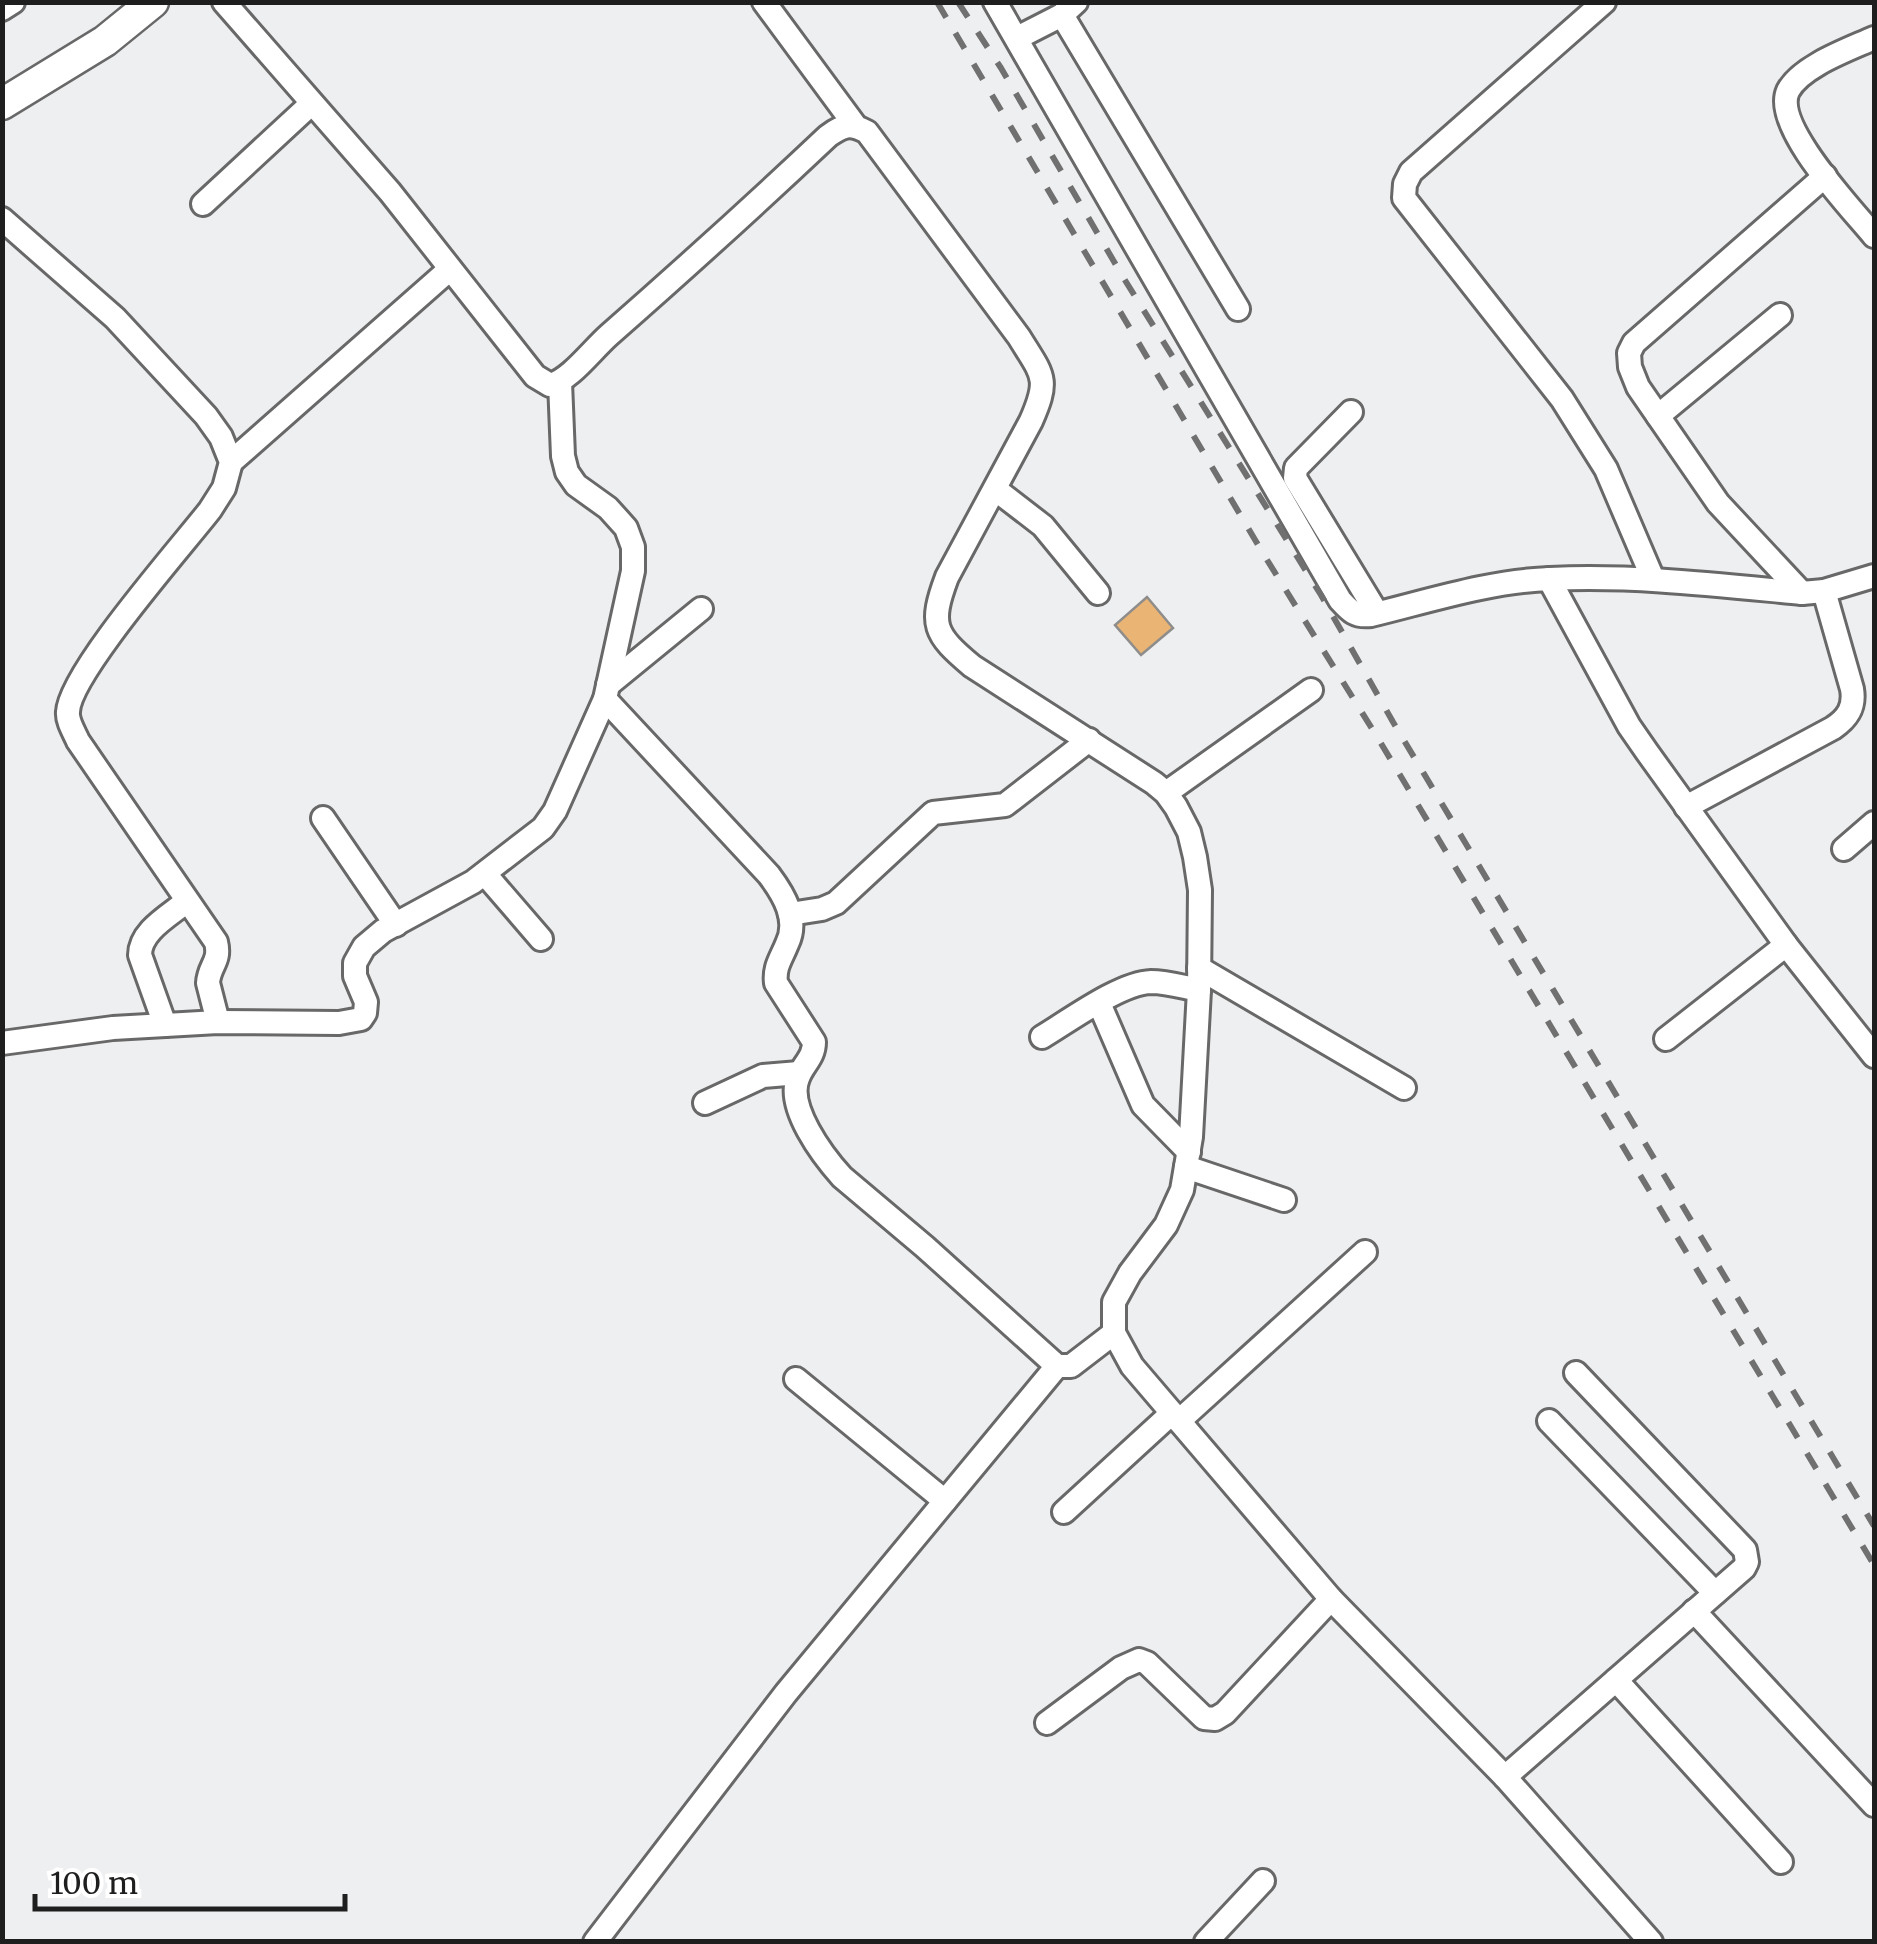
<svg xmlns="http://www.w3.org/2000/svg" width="1877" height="1944" font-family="Merriweather,serif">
<rect width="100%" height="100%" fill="#eeeff0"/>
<path fill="#e9b474" stroke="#8e8d8c" stroke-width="2.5" d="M1147 597 1173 628 1141 655 1115 625Z"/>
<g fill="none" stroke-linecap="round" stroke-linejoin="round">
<g stroke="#686869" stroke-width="28">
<g id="minor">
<path d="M224 2 390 192 535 376 550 385C570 380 592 350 609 335 683 270 756 204 828 136 843 125 850 123 867 132L1019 337C1043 376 1050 378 1031 421L947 577C929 625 934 634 972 666L1154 783 1166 793 1176 807 1189 832 1195 857 1200 890 1199 990 1191 1137 1182 1190 1166 1225 1130 1273 1114 1302V1333L1132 1366 1331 1599 1505 1777 1651 1942"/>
<path d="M764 2 854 124"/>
<path d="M995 2 1340 600C1350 611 1355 617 1371 615 1429 601 1490 581 1550 579 1634 575 1718 585 1802 593L1824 591 1874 576"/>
<path d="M1604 2 1411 172 1405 184 1404 198 1562 399 1606 469 1653 579"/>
<path d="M2 9 13 2"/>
<path d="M1062 15 1238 309"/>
<path d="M1017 38 1062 15 1076 2"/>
<path d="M1874 38C1850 49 1801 66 1788 91 1772 126 1852 209 1874 236"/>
<path d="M203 204 311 104"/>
<path d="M2 219 115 318 206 416 221 437 231 462 224 488 210 510C182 546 69 674 68 712 67 721 74 732 78 741L216 942C221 962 209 965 208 983L218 1022"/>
<path d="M1351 412 1296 468 1295 478 1377 613"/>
<path d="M1658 416 1780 315"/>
<path d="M231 462 450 269"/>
<path d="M995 489 1043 526 1098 593"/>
<path d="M1549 579 1629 726 1647 752 1786 945 1874 1056"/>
<path d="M1802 593 1718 503 1638 387 1630 367 1629 353 1634 343 1825 176"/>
<path d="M608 685 701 609"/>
<path d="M605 699 769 875C784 895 799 920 787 944 781 959 774 967 776 983L814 1042C814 1058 803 1064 798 1078 786 1107 823 1156 842 1177L925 1247 1057 1366H1071L1114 1333"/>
<path d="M1166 793 1311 690"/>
<path d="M1686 807 1833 728C1848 718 1855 707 1852 689L1824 591"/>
<path d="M323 818 396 925"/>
<path d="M1844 849 1874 823"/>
<path d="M485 874 541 939"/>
<path d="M790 914 822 909 836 903 933 813 1005 805 1089 740"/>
<path d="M1199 968 1404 1088"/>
<path d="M1099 1003 1143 1105 1189 1152"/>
<path d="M165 1025 140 955C140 931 169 916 187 901"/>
<path d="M1042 1037C1069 1021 1120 983 1151 982 1167 982 1183 987 1199 990"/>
<path d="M1666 1039 1786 945"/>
<path d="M2 1043 113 1028 218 1022 339 1023 361 1019 365 1013 366 1002 355 976V963L364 947 383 931 473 882 543 828 555 811 605 699 633 571V547L626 528 608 508 576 485 567 472 563 456 560 382"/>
<path d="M705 1103 763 1076 799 1073"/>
<path d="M1186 1167 1284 1200"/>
<path d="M796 1379 945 1501"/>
<path d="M1179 1421 1365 1252"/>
<path d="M1549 1421 1715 1593"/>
<path d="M1064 1512 1172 1413"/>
<path d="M1694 1611 1874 1805"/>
<path d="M1616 1680 1781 1862"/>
<path d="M1047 1723 1121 1668 1139 1660 1147 1663 1204 1718 1215 1719 1225 1713 1331 1599"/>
<path d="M1505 1777 1744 1568 1747 1562 1745 1550 1576 1373"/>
<path d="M595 1942 786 1693 1057 1366"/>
<path d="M1206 1942 1263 1881"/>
</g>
</g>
<g stroke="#686869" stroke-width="35">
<path id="major" d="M2 104 105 41 153 2"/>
</g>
<use href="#minor" stroke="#fff" stroke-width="22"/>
<use href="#major" stroke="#fff" stroke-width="30"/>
<g stroke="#707071" stroke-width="6" stroke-dasharray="18 18" stroke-linecap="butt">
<path d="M937 2 1264 555 1376 735 1874 1565"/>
<path d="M958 2 1001 68 1123 277 1321 595 1393 722 1874 1526"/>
</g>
</g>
<rect width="1877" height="1944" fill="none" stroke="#1e1e1e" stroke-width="10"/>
<path d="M35 1894v15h310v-15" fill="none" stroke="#1e1e1e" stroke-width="5"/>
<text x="50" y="1894" font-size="30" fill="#1e1e1e" stroke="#ffffff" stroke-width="8" paint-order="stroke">100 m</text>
</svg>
